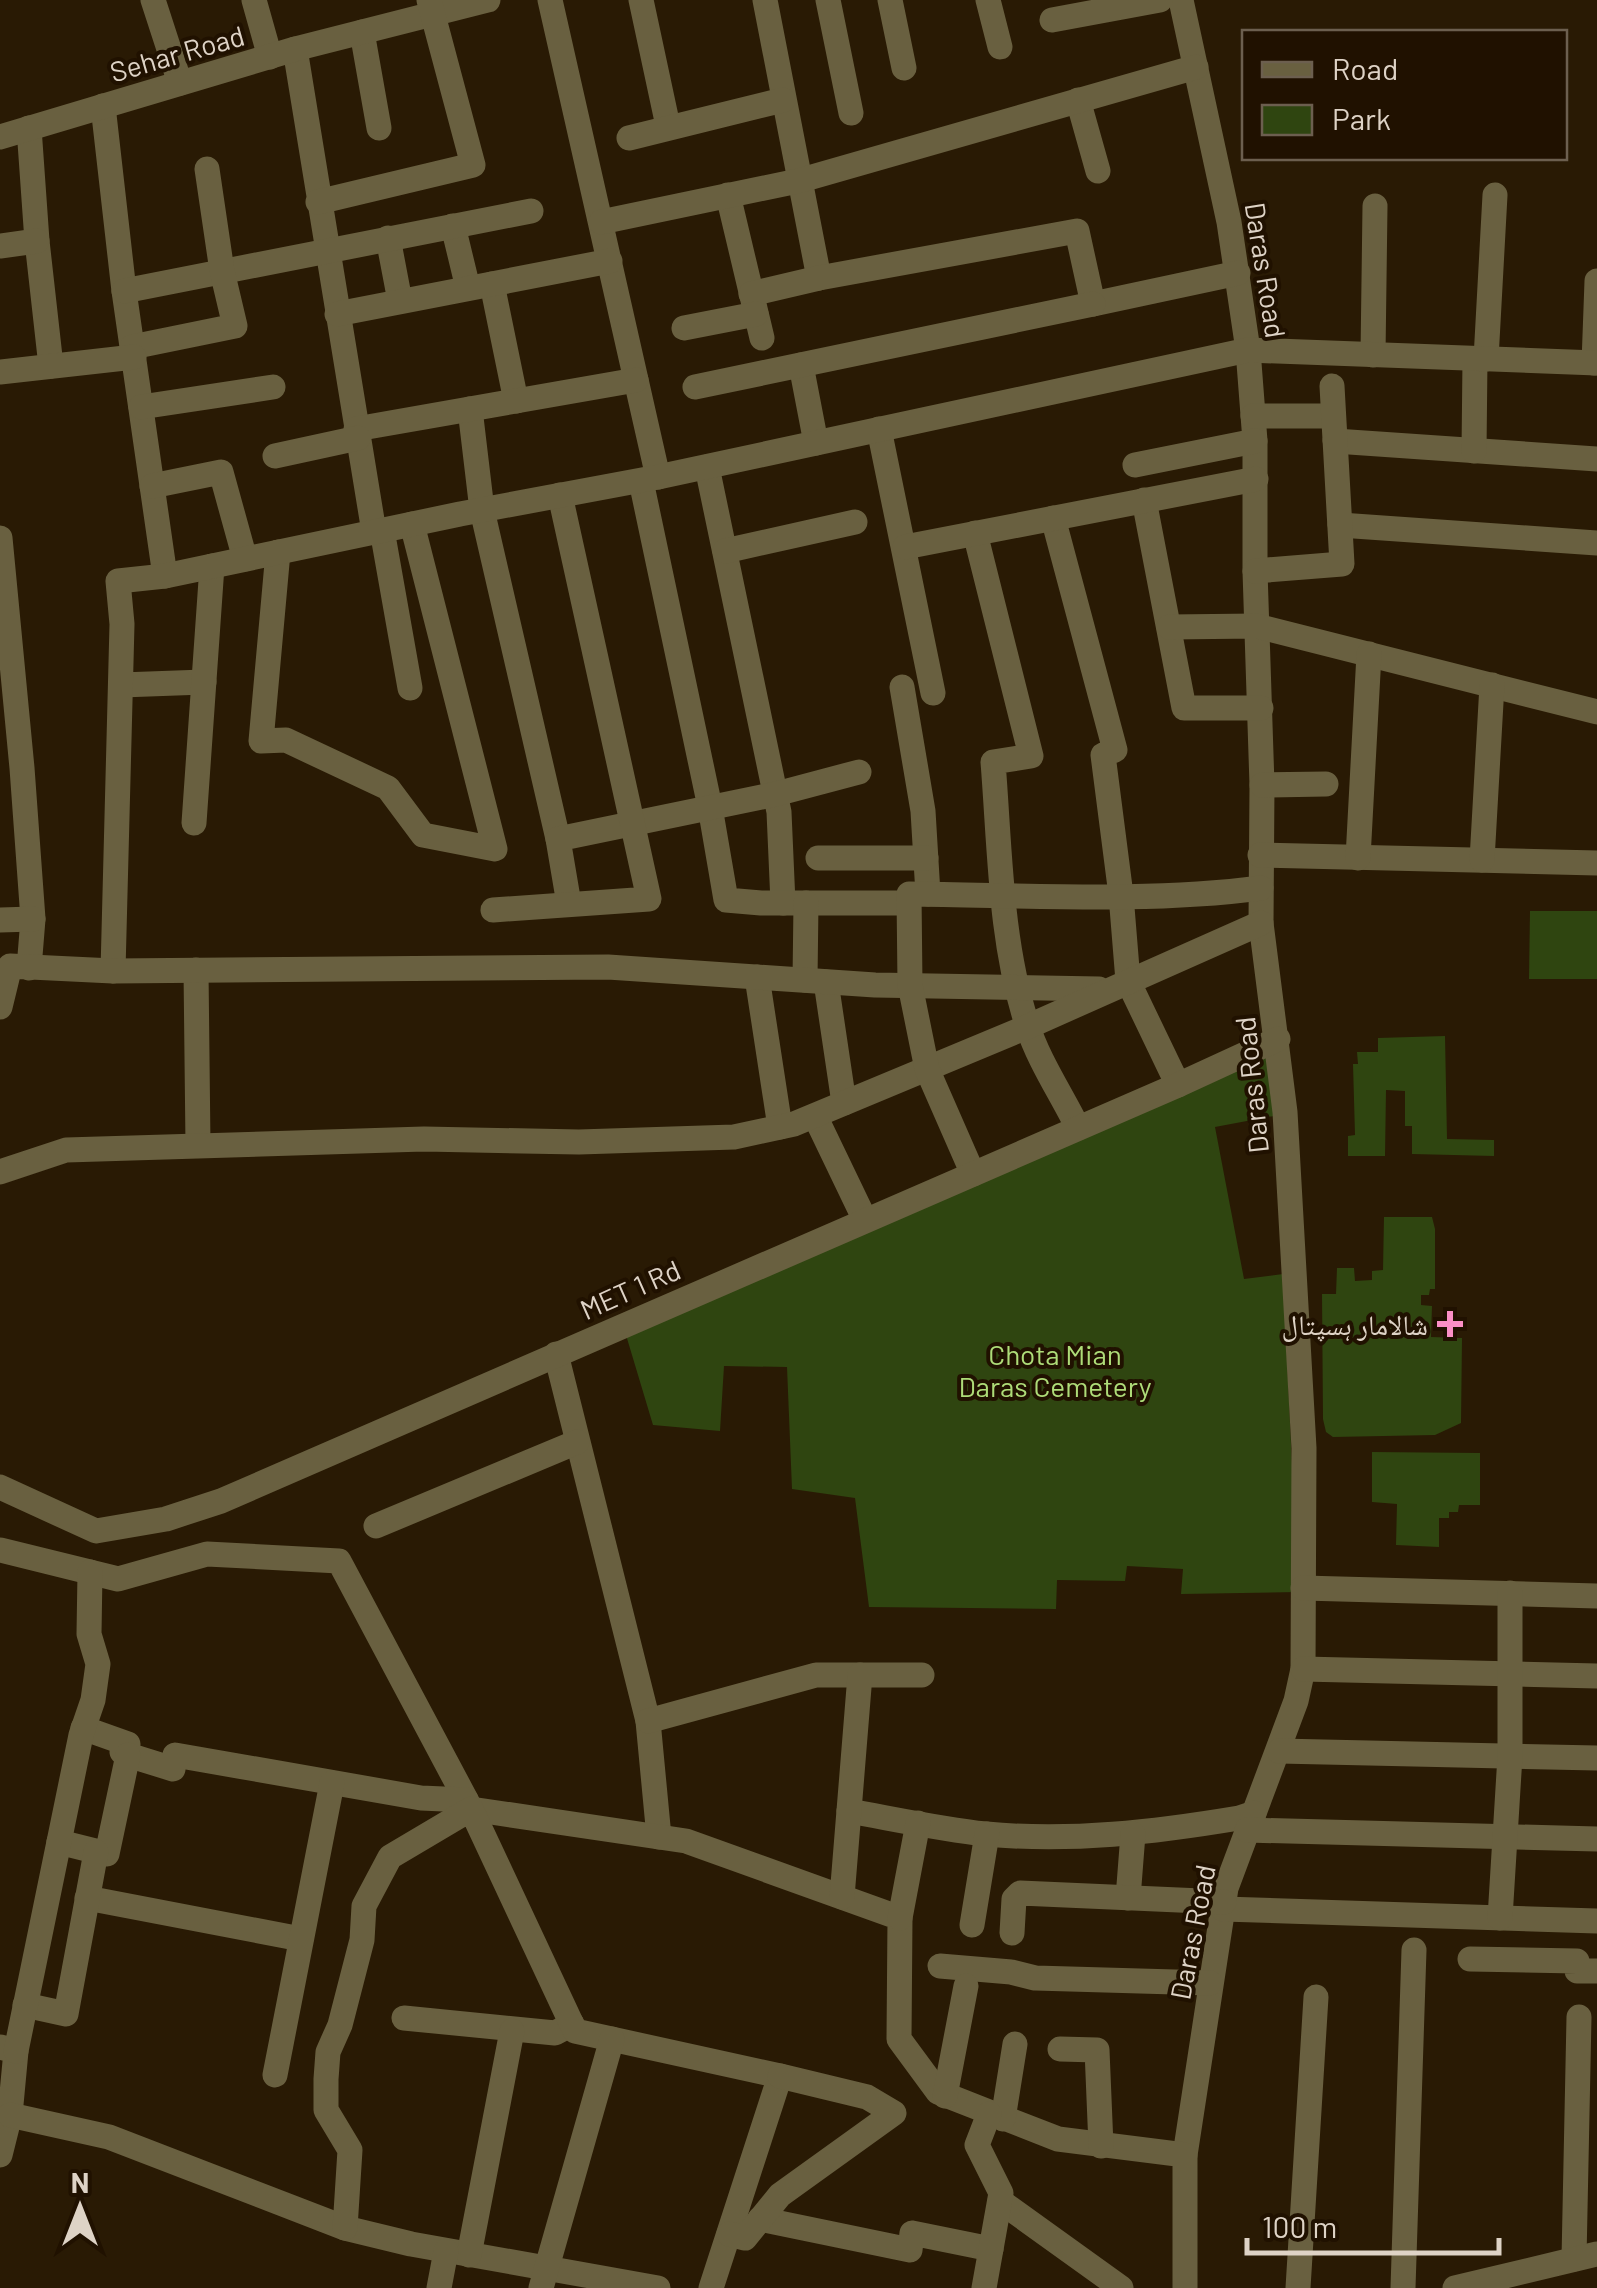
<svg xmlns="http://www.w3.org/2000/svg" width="1597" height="2288" font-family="Barlow,'Noto Naskh Arabic',sans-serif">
<rect width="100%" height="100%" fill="#291a04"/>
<g fill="#2f4510">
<path d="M1530 911H1597V979H1529Z"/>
<path d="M1445 1036 1447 1139 1494 1140V1156L1412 1154V1126H1405V1091L1386 1090 1385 1156H1348V1136L1355 1135 1353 1064H1358L1357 1052H1378V1038Z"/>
<path d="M1274 1045 1279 1115 1215 1127 1244 1279 1283 1274 1298 1592 1181 1594 1183 1569 1127 1566 1125 1581 1057 1580 1056 1609 869 1607 855 1498 792 1489 787 1367 724 1366 720 1431 653 1425 626 1335Z"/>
<path d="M1384 1217H1432L1435 1229V1289H1430L1429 1295H1421V1305L1432 1306 1431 1337 1462 1338 1461 1423 1435 1435 1333 1437 1326 1432 1323 1419 1322 1294H1336L1337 1268H1354L1355 1281 1372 1280V1271L1383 1270Z"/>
<path d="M1372 1452 1480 1453V1505H1459L1458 1512H1449V1518H1439V1547L1396 1545 1397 1504 1372 1502Z"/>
</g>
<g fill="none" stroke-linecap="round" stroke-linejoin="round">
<g stroke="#696040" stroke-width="25">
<path d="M153 0 180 83"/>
<path d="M254 0 270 57"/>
<path d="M550 0 658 477"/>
<path d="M641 0 668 126"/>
<path d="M765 0 819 278"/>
<path d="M828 0 851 113"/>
<path d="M890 0 904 68"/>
<path d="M988 0 1000 47"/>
<path d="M1181 0 1229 222 1248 350 1255 441V571L1262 785 1261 923 1285 1112 1304 1448 1303 1669 1296 1701 1226 1888 1185 2155"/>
<path d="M1052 20 1160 0"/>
<path d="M362 32 379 128"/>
<path d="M295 49 374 532"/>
<path d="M1078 100 1098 171"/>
<path d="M103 106 124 291 165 576"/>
<path d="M29 128 37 241 51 366"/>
<path d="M0 137 295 49 488 0"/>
<path d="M629 138 783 100"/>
<path d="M728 195 762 338"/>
<path d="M318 202 473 165 429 0"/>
<path d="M601 222 798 181 1196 67"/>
<path d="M453 226 468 288"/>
<path d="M388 238 400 301"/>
<path d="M0 246 37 241"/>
<path d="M492 284 516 401"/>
<path d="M124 291 531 211"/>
<path d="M751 294 819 278 1077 231 1093 304 1238 273"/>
<path d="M337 314 610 261"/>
<path d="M684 328 756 314"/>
<path d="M132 347 235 326 222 271 207 169"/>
<path d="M1373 355 1375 206"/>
<path d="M1486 359 1495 195"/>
<path d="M1594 363 1597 281"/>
<path d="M801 365 816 443"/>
<path d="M0 372 134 357"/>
<path d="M695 387 1093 304"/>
<path d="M141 407 273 387"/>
<path d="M470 409 482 510 558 839"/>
<path d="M1253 416H1333"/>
<path d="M356 429 636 380"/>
<path d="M879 429 933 693"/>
<path d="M1335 441 1597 459"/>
<path d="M1474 451 1475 359"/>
<path d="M275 456 358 438"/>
<path d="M1135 465 1255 441"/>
<path d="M707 467 779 812 783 903"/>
<path d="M641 481 710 807 726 900 761 903H909"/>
<path d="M152 486 221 472 245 559"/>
<path d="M1144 500 1184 708H1261"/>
<path d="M1053 518 1115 750 1103 755 1121 895 1128 981 1178 1085"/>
<path d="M1340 525 1597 543"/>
<path d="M382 530 410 688"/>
<path d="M975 533 1031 756 993 762C1000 849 1000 941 1027 1024 1038 1060 1062 1095 1078 1128"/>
<path d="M0 538 22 768 33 919 29 968"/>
<path d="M905 547 1256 479"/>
<path d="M725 551 855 522"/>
<path d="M278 552 261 741 286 740 388 788 423 835 495 849 412 524"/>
<path d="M1255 571 1342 564 1332 386"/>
<path d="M1169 627 1257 626 1597 712"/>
<path d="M121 685 204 682"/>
<path d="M902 687 923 811 928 894"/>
<path d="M1262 785 1326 784"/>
<path d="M194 823 212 566"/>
<path d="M1260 855 1597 863"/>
<path d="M818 858H926"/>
<path d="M1358 858 1369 654"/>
<path d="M1482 860 1492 685"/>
<path d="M569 904 558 839 776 794 859 772"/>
<path d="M493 910 649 899 560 495"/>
<path d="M0 920 33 919"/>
<path d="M196 970 198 1145"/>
<path d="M113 971 122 624 118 581 165 576 460 514 658 477 1248 350 1597 363"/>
<path d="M757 977 780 1127"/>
<path d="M805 980 806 903"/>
<path d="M826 982 844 1103"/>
<path d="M0 1007 10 966 113 971 608 967 875 985 1099 989"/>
<path d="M815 1116 865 1220"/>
<path d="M0 1172 66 1150 424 1139 579 1142 734 1137 794 1124 1027 1027 1261 923"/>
<path d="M973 1174 927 1069 910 985 909 894C1026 895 1145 903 1261 888"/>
<path d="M556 1354 648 1721 659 1837"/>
<path d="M0 1487 96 1531 166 1519 221 1501 1178 1085 1278 1039"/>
<path d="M376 1526 577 1442"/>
<path d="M0 1550 118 1579 207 1554 339 1561 471 1809 686 1841 900 1918 899 2039 938 2092 1058 2139 1185 2155V2288"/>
<path d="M1303 1588 1597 1596"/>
<path d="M1303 1669 1597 1676"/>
<path d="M648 1721 816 1675H860"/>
<path d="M83 1728 128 1744 122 1752 128 1755 173 1769 175 1755 421 1798 466 1800"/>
<path d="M1279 1751 1597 1758"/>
<path d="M849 1811C894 1819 940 1829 986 1834 1071 1842 1155 1832 1239 1818L1254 1813"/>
<path d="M1247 1830 1597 1839"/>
<path d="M59 1842 107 1854 128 1755"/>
<path d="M842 1897 860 1675H922"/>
<path d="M87 1898 301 1939"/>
<path d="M1128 1898 1133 1834"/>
<path d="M1223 1909 1597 1921"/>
<path d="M900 1918 918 1823"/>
<path d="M1500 1918 1510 1756V1593"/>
<path d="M972 1925 987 1834"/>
<path d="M1012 1933 1014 1899 1020 1893 1224 1902"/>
<path d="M1470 1959 1577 1961V1971H1597"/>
<path d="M940 1966 1011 1972 1035 1978 1210 1983"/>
<path d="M25 2005 66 2014 96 1852"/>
<path d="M404 2018 555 2033 572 2024"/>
<path d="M0 2047 16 2051 10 2115 0 2155"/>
<path d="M1060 2049 1097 2050 1101 2146"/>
<path d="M16 2051 81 1735 93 1700 98 1664 89 1634 90 1572"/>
<path d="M275 2075 332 1783"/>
<path d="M945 2096 966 1986"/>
<path d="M10 2115 109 2137 345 2228 411 2244 658 2288"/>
<path d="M1003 2119 1015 2044"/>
<path d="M1000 2201 1121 2288"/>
<path d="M760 2219 910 2250 912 2233 991 2249"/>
<path d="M345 2228 350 2150 326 2110V2079L328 2052 340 2025 362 1940 364 1906 390 1857 471 1809 575 2031 780 2076 711 2288"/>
<path d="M729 2234 745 2238 780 2195 894 2113 867 2097 780 2076"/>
<path d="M469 2255 512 2031"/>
<path d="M1574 2259 1579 2017"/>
<path d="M439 2288 446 2251"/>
<path d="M541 2288 612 2039"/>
<path d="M984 2288 1001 2193 977 2145 989 2114"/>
<path d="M1298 2288 1316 1997"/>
<path d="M1403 2288 1414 1950"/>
<path d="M1455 2288 1597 2254"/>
</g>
</g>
<path fill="#fb8fc6" stroke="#201100" stroke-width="4" d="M1445 1309h10v10h10v10h-10v10h-10v-10h-10v-10h10z"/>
<g text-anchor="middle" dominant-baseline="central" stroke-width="8" stroke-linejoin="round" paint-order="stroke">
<g font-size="28" fill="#ded3c6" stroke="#201100">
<text transform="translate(177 53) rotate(-16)">Sehar Road</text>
<text transform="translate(1266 270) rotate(81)">Daras Road</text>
<text transform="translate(1251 1085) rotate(-96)">Daras Road</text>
<text transform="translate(630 1289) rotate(-24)">MET 1 Rd</text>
<text transform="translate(1192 1932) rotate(-79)">Daras Road</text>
</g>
<g font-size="28" fill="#ded3c6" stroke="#201100" text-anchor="end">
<text x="1428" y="1324">شالامار ہسپتال</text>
</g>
<g font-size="28" fill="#aedc78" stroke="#201100">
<text x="1055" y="1354">Chota Mian<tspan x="1055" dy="32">Daras Cemetery</tspan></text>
</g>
</g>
<rect x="1242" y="30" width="325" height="130" fill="#201100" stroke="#6c5f4f" stroke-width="2.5"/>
<rect x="1262" y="62" width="50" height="15" fill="#696040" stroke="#6c5f4f" stroke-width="2.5"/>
<text x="1332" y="80" font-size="30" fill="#ded3c6">Road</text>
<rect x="1262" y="105" width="50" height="30" fill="#2f4510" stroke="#6c5f4f" stroke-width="2.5"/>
<text x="1332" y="130" font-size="30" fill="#ded3c6">Park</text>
<g transform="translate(80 2208)" stroke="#201100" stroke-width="8" paint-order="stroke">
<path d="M0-8L18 38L0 25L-18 38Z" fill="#ded3c6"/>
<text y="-15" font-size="28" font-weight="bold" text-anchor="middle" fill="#ded3c6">N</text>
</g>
<path d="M1247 2238v15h252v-15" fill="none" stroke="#ded3c6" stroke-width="5"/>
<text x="1262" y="2238" font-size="30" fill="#ded3c6" stroke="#201100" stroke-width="8" paint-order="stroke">100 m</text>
</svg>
